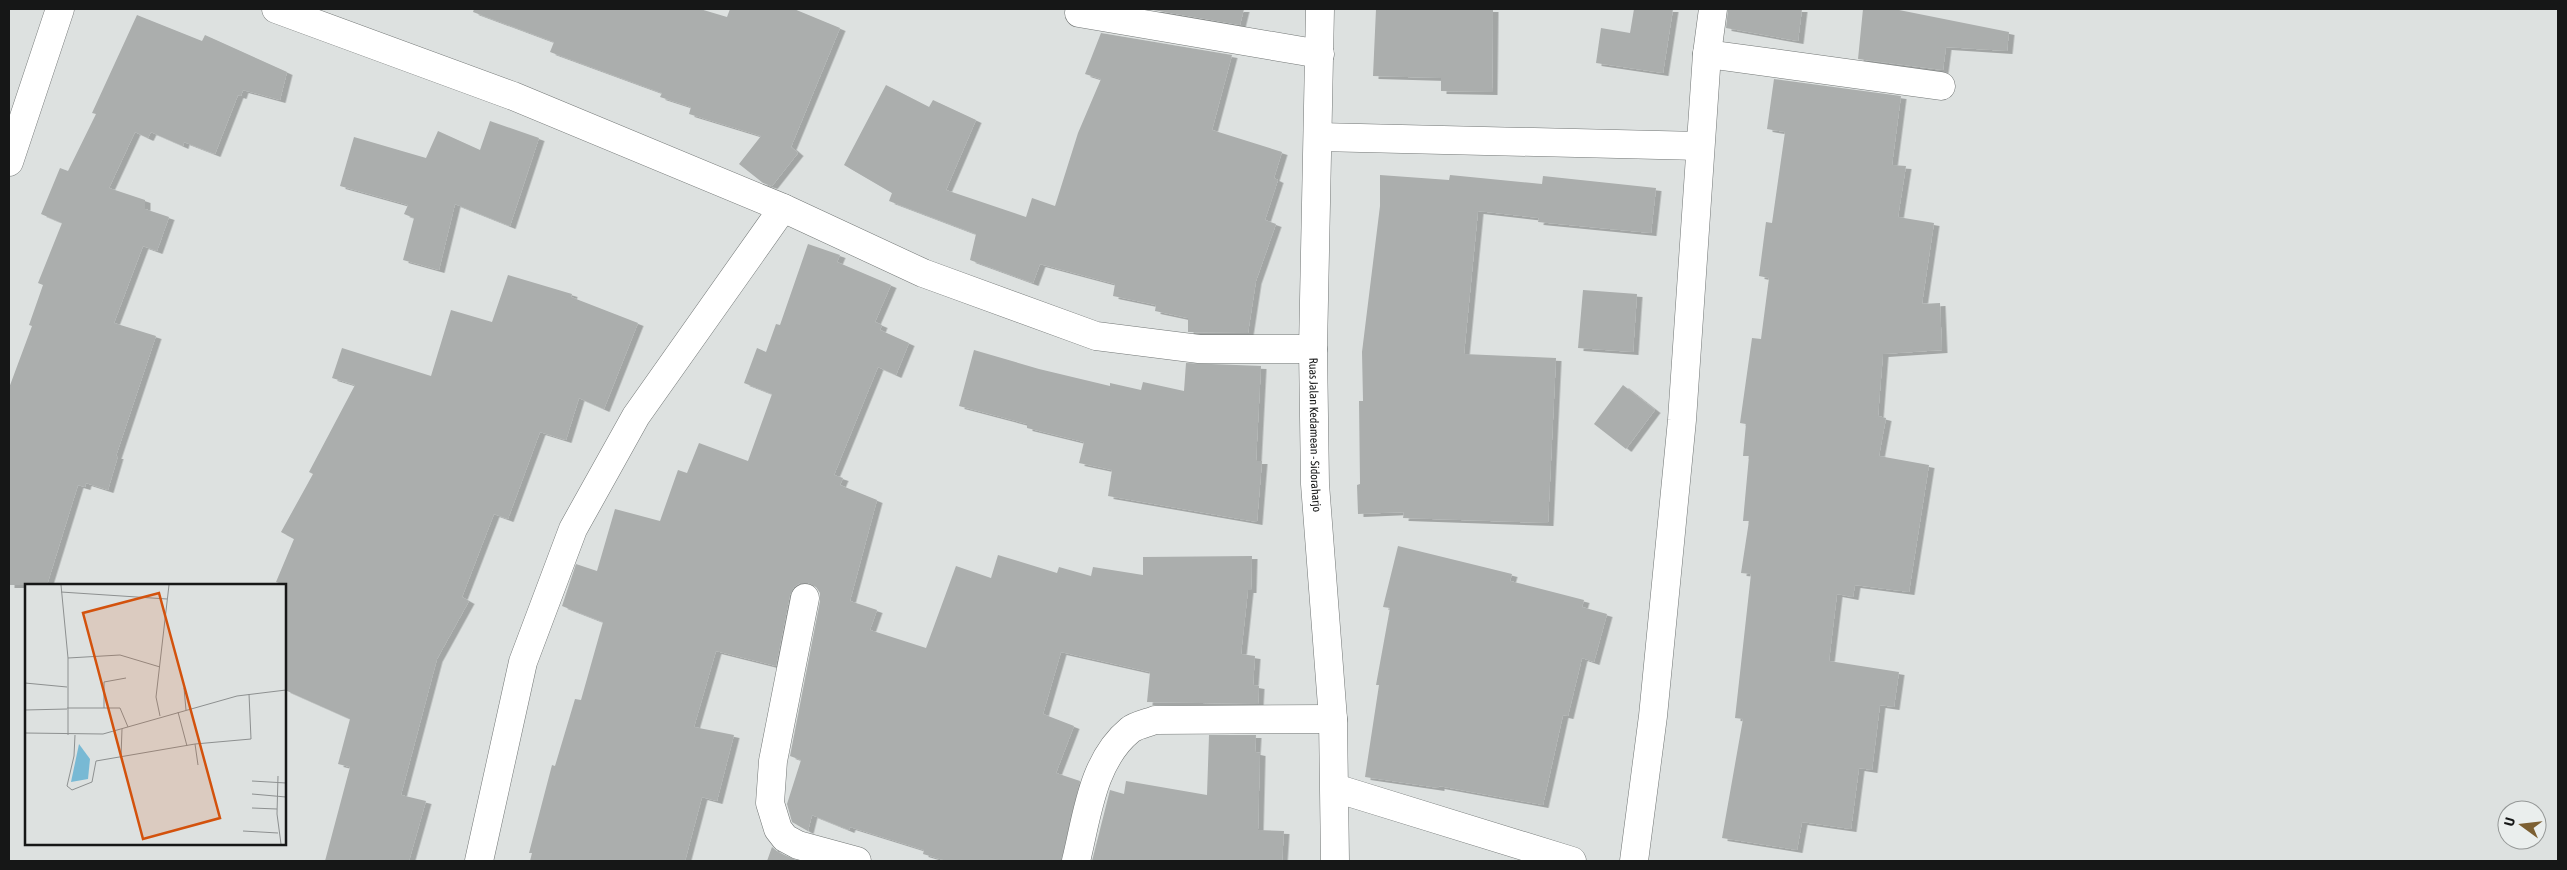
<svg xmlns="http://www.w3.org/2000/svg" width="2567" height="870" font-family="'Asap Condensed',sans-serif">
<defs>
<filter id="shadow"><feDropShadow dx="5.5" dy="3" stdDeviation="0" flood-color="#0004"/></filter>
</defs>
<rect width="100%" height="100%" fill="#dde1e0"/>
<g fill="#abaead" filter="url(#shadow)">
<path d="M474 9H700L727 17 730 9H794L840 28 791 147 798 153 772 186 763 183 739 164 761 136 689 114 691 107 660 97 662 93 550 52 554 42 473 12Z"/>
<path d="M1147 9H1244L1240 25Z"/>
<path d="M1376 9H1493L1492 92 1441 91V78L1373 76Z"/>
<path d="M1634 9H1673L1663 73 1596 63 1601 28 1630 33Z"/>
<path d="M1728 9H1802L1798 41 1726 28Z"/>
<path d="M1863 9H1894L2009 32 2007 51 1946 47 1943 70 1858 59Z"/>
<path d="M137 15 202 41 205 35 287 72 280 100 243 90 241 96 238 95 215 154 184 142 183 146 151 132 148 138 135 132 109 188 145 200V209L169 217 157 251 143 246 114 323 156 336 116 456H118L108 490 86 483 85 487 78 485 47 585H9V388L32 326 29 325 43 285 38 283 62 223 41 214 60 168 68 171 96 114 92 113Z"/>
<path d="M1101 33 1232 55 1212 130 1282 152 1274 178 1278 180 1265 220 1276 224 1256 281 1248 333 1188 332V318L1155 311 1156 305 1113 296 1115 284 1040 264 1033 283 970 260 976 234 889 201 892 193 844 165 886 85 929 107 933 100 976 120 946 190 1026 217 1032 198 1055 206 1078 133 1101 79 1085 74Z"/>
<path d="M1774 79 1901 96 1892 165 1906 166 1898 217 1934 223 1922 304 1940 303 1942 350 1883 354 1878 416 1886 418 1879 456 1929 465 1909 592 1855 585 1853 597 1837 594 1829 661 1899 672 1894 707 1880 705 1872 770 1859 768 1851 829 1802 822 1797 850 1722 838 1743 719 1735 718 1751 574 1741 573 1749 521H1743L1749 456H1743L1746 424 1740 423 1752 338 1761 339 1769 278 1759 276 1766 222 1772 223 1785 132 1767 129Z"/>
<path d="M490 121 539 138 510 226 455 204 439 270 403 260 414 218 404 214 408 205 340 186 354 137 426 158 438 131 480 150Z"/>
<path d="M1380 175 1449 180 1450 175 1542 184 1543 176 1656 188 1651 233 1538 222 1539 218 1478 211 1464 354 1556 358 1548 523 1403 518 1404 512 1358 514 1357 485 1360 484 1359 401H1363L1362 352 1380 206Z"/>
<path d="M808 244 840 255 837 262 891 285 875 322 882 325 880 330 909 343 896 375 878 367 834 475 843 478 840 485 877 500 850 601 877 610 870 630 926 648 956 566 991 578 998 555 1057 573 1059 567 1091 576 1093 567 1143 575V557L1252 556 1251 590H1248L1241 654 1255 656 1253 685 1259 686 1258 704 1147 702 1150 672 1061 652 1043 714 1074 726 1056 773 1080 781 1061 861H947L923 854 924 850 850 827 849 830 812 815 808 831 792 822 787 804 801 760 790 756 820 601V593L816 587 808 583H800L794 587 790 595 776 666 716 651 694 727 734 735 717 801 702 797 685 861H530L532 853H529L552 765 555 766 575 699 581 700 603 622 562 606 576 564 597 571 615 509 660 521 678 470 687 473 699 443 748 461 772 394 744 383 757 348 766 352 776 324 780 325Z"/>
<path d="M508 275 572 294 571 297 638 323 604 409 579 398 566 440 540 432 508 519 494 514 462 597 469 601 437 659 401 795 426 801 409 861H325L350 767 338 764 350 719 285 690V585L276 582 294 539 281 532 313 474 309 472 355 385 332 378 342 348 431 376 451 310 492 322Z"/>
<path d="M1583 290 1637 294 1633 352 1578 348Z"/>
<path d="M974 350 1039 369 1110 386V383L1141 390 1143 382 1184 391 1186 363 1261 366 1256 461H1262L1257 522 1108 496 1112 470 1079 463 1084 442 1027 428V424L959 406Z"/>
<path d="M1623 385 1655 410 1626 449 1594 424Z"/>
<path d="M1398 546 1512 574 1510 581 1584 600 1582 607 1607 614 1594 662 1582 658 1568 716 1563 715 1543 805 1439 786V788L1365 777 1379 685H1376L1390 608 1383 607Z"/>
<path d="M1209 735H1256L1255 752 1260 753 1258 830 1284 831 1282 861H1092L1110 790 1124 794 1126 781 1207 795Z"/>
<path d="M772 847 778 852 798 861H767Z"/>
</g>
<g fill="none" stroke-linecap="round" stroke-linejoin="round">
<g stroke="#727675" stroke-width="29">
<g id="street">
<path d="M276 9 513 96 783 208 923 273 1096 336 1199 349H1313"/>
<path d="M1079 13 1320 54"/>
<path d="M1707 54 1941 86"/>
<path d="M1319 137 1700 146"/>
<path d="M9 162 60 9"/>
<path d="M805 598 773 761 770 803 778 829 785 838 798 845 857 861"/>
<path d="M1335 788 1572 861"/>
<path d="M479 861 523 662 573 529 636 416 783 208"/>
<path d="M1076 861C1087 817 1092 761 1130 730 1136 725 1148 723 1155 720L1333 719"/>
<path d="M1634 861 1653 716 1682 420 1707 54 1713 9"/>
</g>
</g>
<g stroke="#727675" stroke-width="29">
<g id="secondary">
<path id="s1" d="M1320 9 1313 349 1315 484 1333 719 1335 861"/>
</g>
</g>
<use href="#street" stroke="#fff" stroke-width="28"/>
<use href="#secondary" stroke="#fff" stroke-width="28"/>
</g>
<g text-anchor="middle" dominant-baseline="central" stroke-width="4" stroke-linejoin="round" paint-order="stroke">
<g font-size="12" fill="#161717" stroke="#eaeeed">
<text stroke="none"><textPath href="#s1" startOffset="426">Ruas Jalan Kedamean - Sidoraharjo</textPath></text>
</g>
</g>
<g transform="translate(25 584)">
<rect width="261" height="261" fill="#dde1e0"/>
<path d="M54 160 65 175 63 195 46 198Z" fill="#78b9d4"/>
<path fill="none" stroke="#8d9090" stroke-width="1" d="M36 1 43 74V151M36 8 142 15M43 74 95 71 135 83M0 99 42 103M159 104 161 126M42 124H95L103 143M79 124V98L101 94M0 126 42 125M153 128 162 162M135 132 131 113 144 1M0 149 78 150 212 112 261 106M50 151 49 172 42 202 47 206 67 198 71 177 170 160 226 155 224 110M170 160 173 181M96 173 97 145M253 192 252 230 256 260M227 197 261 199M227 210 261 213M227 224 252 225M218 247 253 249"/>
<path fill="#d3520d" fill-opacity="0.15" stroke="#d3520d" stroke-width="2.5" d="M134 9 195 234 118 255 58 29Z"/>
<rect width="261" height="261" fill="none" stroke="#161717" stroke-width="2.5"/>
</g>
<rect width="2567" height="870" fill="none" stroke="#161717" stroke-width="20"/>
<g transform="translate(2522 825) rotate(285)"><circle r="24" fill="#eaeeed" stroke="#959897"/>
<path d="M0-4L9 19L0 12L-9 19Z" fill="#7c5f32"/>
<text y="-8" font-size="14" font-weight="bold" text-anchor="middle" fill="#161717">U</text>
</g>
</svg>
